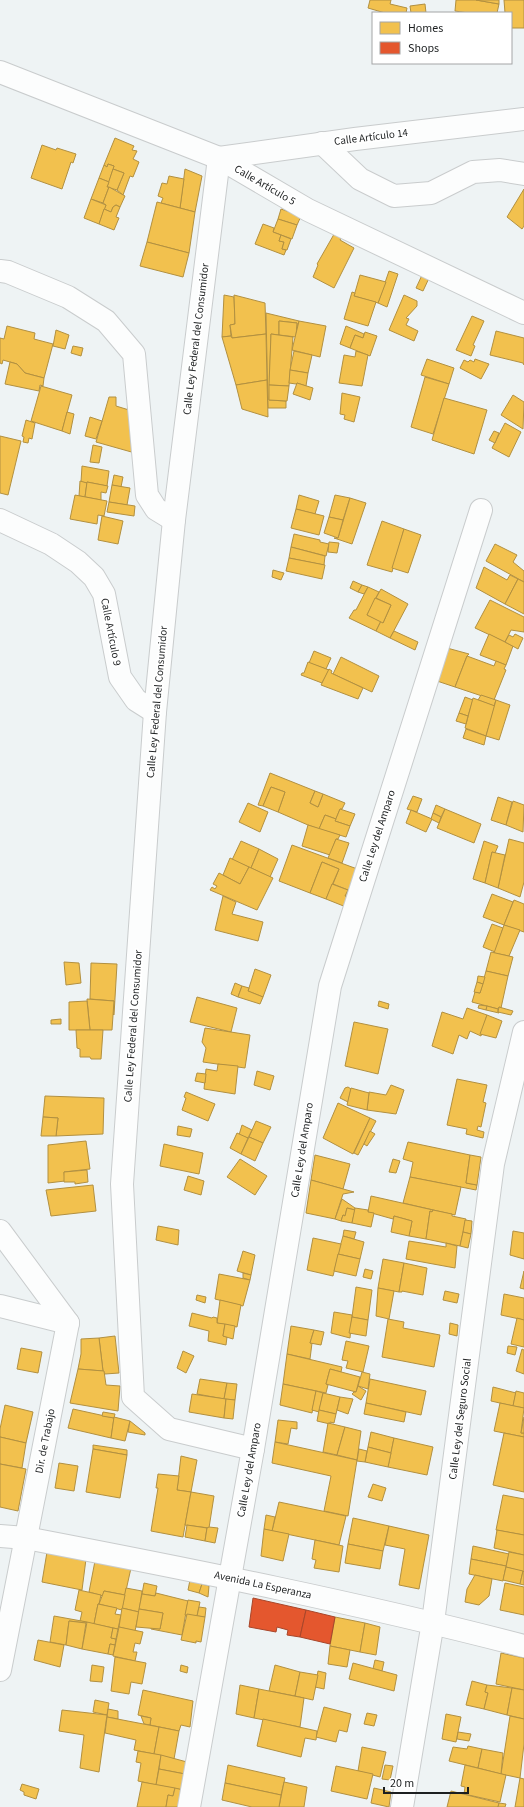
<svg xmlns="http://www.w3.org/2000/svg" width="524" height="1807" font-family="'Source Sans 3',sans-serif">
<rect width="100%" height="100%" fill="#eef3f4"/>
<g fill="#f2c14e" stroke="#b29040">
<path d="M370 0H391L390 4 407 8 406 13H385L368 8Z"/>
<path d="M456 0H476L499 4 497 13H468L455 11Z"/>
<path d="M476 0H499V4Z"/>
<path d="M504 0H524V28H511V13H505Z"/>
<path d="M425 4 426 13H411L410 6Z"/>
<path d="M115 138 134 146 132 150 137 151 133 159 139 162 133 177 130 176 123 195 117 190 124 173 113 169 114 166 108 164 107 167 104 165Z"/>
<path d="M42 145 56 150 57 148 76 154 73 163 71 162 62 189 31 178Z"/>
<path d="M108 164 114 166 109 182 99 178 104 165 107 167Z"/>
<path d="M113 169 124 173 117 190 107 187Z"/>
<path d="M185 169 202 176 195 212 180 208Z"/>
<path d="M169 176 184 179 180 208 161 203 163 198 158 196 162 183 167 184Z"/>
<path d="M99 178 109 182 107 187H109L103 203 91 199Z"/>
<path d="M109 187 125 196 120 207 116 205 113 207 111 212 104 209 106 205 103 203Z"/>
<path d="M524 189V226L522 229 507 217Z"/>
<path d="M91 199 106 205 99 224 84 218Z"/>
<path d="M157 202 195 212 189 253 147 242Z"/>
<path d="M116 205 120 207 116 217 119 218 114 230 99 224 104 209 111 212 113 207Z"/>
<path d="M281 209 301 216 297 225 278 219Z"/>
<path d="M278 219 297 225 292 239 273 232Z"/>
<path d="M263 224 274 228 273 232 281 235 279 241 284 242 282 249 286 250 284 255 255 244Z"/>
<path d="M337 229 344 232 340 240 354 248 334 288 313 277 318 265 317 264Z"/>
<path d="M281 235 291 239 287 250 282 249 284 242 279 241Z"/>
<path d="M147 242 189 253 183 277 140 266Z"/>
<path d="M389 271 398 274 387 307 378 303Z"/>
<path d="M423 273 430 276 423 291 416 288Z"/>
<path d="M360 275 386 282 378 303 354 296Z"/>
<path d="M352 292 355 293 354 296 376 302 368 326 344 319Z"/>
<path d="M224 295 234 297 235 324 230 325 231 336 222 337Z"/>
<path d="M234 295 265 303 266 334 232 338 230 325 235 324Z"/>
<path d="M404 295 417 301V306L406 318 409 319 406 325 418 331 414 341 389 330Z"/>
<path d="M266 313 299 321 296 334 297 323 279 321V335L271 334 269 400 286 401V408H268Z"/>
<path d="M472 316 484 321 473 345 475 346 471 356 456 350Z"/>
<path d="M279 321 297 323 296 337 279 335Z"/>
<path d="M299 321 326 326 320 357 292 350Z"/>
<path d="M7 326 35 333 34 339 53 344 44 378 25 373 17 364 3 360 2 364 0 363V338L4 339Z"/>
<path d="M346 326 364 334 363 338 355 335 350 348 340 344Z"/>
<path d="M56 330 69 335 65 349 53 346Z"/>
<path d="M496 331 524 338V365L523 363 490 355Z"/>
<path d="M365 332 377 336 370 356 350 348 355 335 363 338Z"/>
<path d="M266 334 267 380 236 385 222 337 231 336 232 338Z"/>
<path d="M271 334 293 337 289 386 269 385Z"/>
<path d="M73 346 83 348 81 356 71 353Z"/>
<path d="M294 351 312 355 308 373 290 370Z"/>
<path d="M356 351 368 355 362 386 339 383 344 355 355 357Z"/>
<path d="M427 359 454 368 449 384 421 375Z"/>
<path d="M475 359 489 364 481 379 460 368 464 360 468 362 470 360 474 362Z"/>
<path d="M10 362 17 364 25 373 44 378 43 386 40 385 39 391 5 384Z"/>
<path d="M290 370 308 373 306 386 297 383 296 384 289 383Z"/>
<path d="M425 377 449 384 433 434 411 427Z"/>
<path d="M267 380 268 417 242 409 236 385Z"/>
<path d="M297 383 313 388 310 400 293 394Z"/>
<path d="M269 385 289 386 287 401 269 400Z"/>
<path d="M41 386 72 395 62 431 31 421Z"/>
<path d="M342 393 360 397 354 422 344 419 345 415 340 414Z"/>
<path d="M513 395 524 402 523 429 501 415Z"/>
<path d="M109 397H116V406L129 410 135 453 96 442Z"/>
<path d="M444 398 487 410 474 454 432 440Z"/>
<path d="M67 412 74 414 70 434 62 431Z"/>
<path d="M90 417 102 421 96 439 85 436Z"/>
<path d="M26 420 35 423 32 439 29 438 28 443 23 442 24 437 22 436Z"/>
<path d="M505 423 521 432 509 457 492 448Z"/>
<path d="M494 431 499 433 495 443 489 440Z"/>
<path d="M0 436 21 441 8 495 0 493Z"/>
<path d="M93 445 102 447 99 463 90 462Z"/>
<path d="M82 466 109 471 107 486 87 482V483L81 482Z"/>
<path d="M114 475 123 477 121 487 112 485Z"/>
<path d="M80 481 87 483 85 497 79 496Z"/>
<path d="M87 482 108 486 106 493 101 492V500L85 497Z"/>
<path d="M112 485 130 488 127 505 109 502Z"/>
<path d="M75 495 107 501 104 516 98 515 97 524 70 519Z"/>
<path d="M299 495 319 501 315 514 296 509Z"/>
<path d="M335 495 350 498 343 520 329 517Z"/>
<path d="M350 498 366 503 352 544 334 538H338Z"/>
<path d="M109 502 135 506 134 516 107 512Z"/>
<path d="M296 509 324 516 319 535 291 528Z"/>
<path d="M102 516 123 521 118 544 98 540Z"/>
<path d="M329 517 343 520 338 538 324 533Z"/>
<path d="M382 521 404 529 392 572 367 565Z"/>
<path d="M404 529 421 535 408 573 392 568Z"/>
<path d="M294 534 320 540V542L329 544 326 556 291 547Z"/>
<path d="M329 542 339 543 337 553 328 552Z"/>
<path d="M495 544 517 555 513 562 524 571V582L486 561Z"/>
<path d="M291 547 325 556 324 565 289 558Z"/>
<path d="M289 558 325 565 322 579 286 571Z"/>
<path d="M484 567 507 580 510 575 518 579 505 604 476 588Z"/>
<path d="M273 570 284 573 281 580 272 577Z"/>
<path d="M518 579 524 582V614L505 604Z"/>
<path d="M353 581 362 585 358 592 350 588Z"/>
<path d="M362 585 368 587 364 594 358 592Z"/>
<path d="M368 587 379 592 367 615 381 621 376 631 349 618 354 610H356Z"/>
<path d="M381 589 408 604 390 638 376 631 381 621 383 623 391 605 376 598Z"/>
<path d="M375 598 391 605 383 623 367 615Z"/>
<path d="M490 600 524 617V632L511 630 505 642 475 628Z"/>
<path d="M394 631 418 642 415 650 390 638Z"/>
<path d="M489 634 513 646 506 665 480 655Z"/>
<path d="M515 634 523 638 518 649 505 642 509 635 513 637Z"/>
<path d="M447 648 469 654 467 656 455 687 437 681Z"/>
<path d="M314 651 331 658 326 669 309 663Z"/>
<path d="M467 656 494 666 496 661 506 665 504 669 506 670 494 700 455 687Z"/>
<path d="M341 657 379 676 372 692 333 674Z"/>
<path d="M308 662 329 670 322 683 301 675 302 673H304Z"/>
<path d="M329 669 332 671 331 673 363 688 358 699 321 685Z"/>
<path d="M481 695 496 700 494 706 478 700Z"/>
<path d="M465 697 473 700 468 716 459 713Z"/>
<path d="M473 698 495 706 486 736 465 728Z"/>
<path d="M496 700 510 705 499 740 486 736Z"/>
<path d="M459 713 468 716 466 724 456 721Z"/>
<path d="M466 729 486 736 484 745 463 738Z"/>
<path d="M270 773 315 791 310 803 318 807 323 794 345 803 342 809H340L336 819 325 815 319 829 308 825 278 812 285 792 271 787 263 806 258 805Z"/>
<path d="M271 787 285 792 278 812 263 806Z"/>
<path d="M315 791 323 794 318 807 310 803Z"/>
<path d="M413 796 422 799 417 812 407 809Z"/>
<path d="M498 797 512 802 506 825 491 820Z"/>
<path d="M513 801 524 805 523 832 506 825Z"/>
<path d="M248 803 268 812 260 832 239 822Z"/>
<path d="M436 805 445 809 441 817 433 813Z"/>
<path d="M340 809 355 814 350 826 335 821Z"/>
<path d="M445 809 481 824 474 843 437 828Z"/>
<path d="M411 810 432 819 426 832 406 823Z"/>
<path d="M433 813 441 817 439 823 431 819Z"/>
<path d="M325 815 336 819 335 821 350 826 346 837 319 829Z"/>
<path d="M308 825 340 835 338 839H336L330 855 302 846Z"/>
<path d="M336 839 349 843 342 863 328 858Z"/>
<path d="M509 839 524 843V882L520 897 498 888Z"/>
<path d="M241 841 259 849 251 868 232 860Z"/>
<path d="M484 841 498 846 495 853 492 852 485 883 473 879Z"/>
<path d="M292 845 360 870 350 900 345 896 348 890 333 884 339 869 322 862 310 893 279 881Z"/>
<path d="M259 849 278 859 270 877 251 868Z"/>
<path d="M492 852 505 855 498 888 485 883Z"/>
<path d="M230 858 249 867 240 884 223 875Z"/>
<path d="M322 862 339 869 326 899 310 893Z"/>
<path d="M249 867 273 878 257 910 210 890 212 887 215 889 217 886 213 884 219 873 240 884Z"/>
<path d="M332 884 348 890 345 896 350 900 346 907 326 899Z"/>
<path d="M492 894 513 902 504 925 483 917Z"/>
<path d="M223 896 236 902 232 914 263 922 258 941 215 930Z"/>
<path d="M514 900 524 904V932L504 925Z"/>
<path d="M492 924 503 928 495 952 483 947Z"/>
<path d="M504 925 520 930 509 956 494 953Z"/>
<path d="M491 952 513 957 508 976 486 971Z"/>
<path d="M64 962 79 963 81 983 66 985Z"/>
<path d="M91 963 117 964 114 1015 113 1014 114 1001 90 999Z"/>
<path d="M255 969 271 975 263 997 248 991Z"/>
<path d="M486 971 508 976 501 1008 499 1007 498 1009 472 1002 475 992 480 993Z"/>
<path d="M478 976 485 977 483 984 477 982Z"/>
<path d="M477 982 483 984 480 993 474 992Z"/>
<path d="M235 983 242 986 238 997 231 994Z"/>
<path d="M242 986 249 988 248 991 263 997 260 1004 238 997Z"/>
<path d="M197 997 237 1008 231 1032 190 1022Z"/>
<path d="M87 999 114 1001 112 1030H90Z"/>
<path d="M87 1001 90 1030H69V1002Z"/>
<path d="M379 1001 389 1004 388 1009 378 1006Z"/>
<path d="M479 1005 487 1006 486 1010 478 1008Z"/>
<path d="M487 1006 498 1009V1012L499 1013 486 1010Z"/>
<path d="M499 1007 513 1011 511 1015 498 1012Z"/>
<path d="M467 1008 487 1015 481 1036 470 1031 467 1039 459 1035 453 1054 432 1046 442 1012 463 1019Z"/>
<path d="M487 1015 502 1021 496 1038 480 1034Z"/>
<path d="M61 1019V1024H51V1020Z"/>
<path d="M354 1022 388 1029 378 1074 345 1066Z"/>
<path d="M205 1028 250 1035 245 1068 203 1062 206 1048 202 1042Z"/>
<path d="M76 1030H103L101 1059H91L90 1057H80V1049L77 1048Z"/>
<path d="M218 1064 238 1066 235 1094 204 1089 206 1069 217 1071Z"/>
<path d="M257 1071 274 1076 270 1090 254 1085Z"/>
<path d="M197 1073 206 1074 205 1083 195 1081Z"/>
<path d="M457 1079 487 1085 483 1102 486 1103 481 1127 478 1126 477 1130 484 1132 483 1138 466 1134 467 1129 447 1125Z"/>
<path d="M391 1085 404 1090 396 1114 367 1110 369 1092 386 1095Z"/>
<path d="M348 1087 351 1089 348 1102 340 1098 345 1088Z"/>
<path d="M351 1088 369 1093 367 1110 347 1105Z"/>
<path d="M186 1092 215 1104 208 1121 182 1110 186 1098 184 1097Z"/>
<path d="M45 1096 104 1098 103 1134 56 1136 58 1118 43 1117Z"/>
<path d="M338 1103 370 1118 353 1154 323 1138Z"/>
<path d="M43 1117 58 1118 56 1136H41Z"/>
<path d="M370 1118 376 1121 358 1155 354 1153Z"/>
<path d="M256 1121 271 1127 263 1143 249 1137Z"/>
<path d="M242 1125 252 1130 248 1138 239 1135Z"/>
<path d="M178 1126 192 1129 190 1137 177 1135Z"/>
<path d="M370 1131 375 1134 367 1146 364 1144Z"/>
<path d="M237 1133 248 1138 241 1154 230 1148Z"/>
<path d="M249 1137 263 1143 255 1161 241 1154Z"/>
<path d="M86 1141 90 1169 64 1172 65 1181 48 1183V1145Z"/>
<path d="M408 1142 470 1155 466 1183 477 1185 476 1190 410 1177 413 1162 403 1159Z"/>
<path d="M164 1144 203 1153 199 1174 160 1166Z"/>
<path d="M315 1155 350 1164 343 1189 311 1180Z"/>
<path d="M470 1155 481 1157 477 1185 466 1183Z"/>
<path d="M240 1159 267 1176 255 1195 227 1177Z"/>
<path d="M393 1159 400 1161 396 1173 389 1172Z"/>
<path d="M87 1170 88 1182 75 1184V1182H64V1172Z"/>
<path d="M188 1176 204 1181 201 1195 184 1190Z"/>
<path d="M410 1177 461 1187 455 1215 403 1203Z"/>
<path d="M311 1180 354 1192 343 1194 335 1219 306 1213Z"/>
<path d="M93 1185 96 1211 51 1216 46 1190Z"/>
<path d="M371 1196 433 1210 432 1212 430 1211 426 1239 409 1236 412 1221 394 1216 393 1219 368 1212Z"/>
<path d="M342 1199 355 1208V1210L347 1208 345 1216 343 1215 341 1221 335 1219Z"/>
<path d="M347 1208 355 1210 352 1223 341 1221 343 1215 345 1216Z"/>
<path d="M355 1208 368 1210V1212L374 1213 371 1227 352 1223Z"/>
<path d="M433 1210 452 1214V1216L466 1219 460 1246 426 1239 430 1211 432 1212Z"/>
<path d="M394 1216 412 1221 409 1236 391 1232Z"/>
<path d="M465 1220 472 1221 471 1234 463 1232Z"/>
<path d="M158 1226 179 1230 178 1245 156 1240Z"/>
<path d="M344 1230 356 1232 354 1239 343 1236Z"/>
<path d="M513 1231 524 1233V1259L510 1255Z"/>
<path d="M463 1232 471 1234 468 1248 460 1246Z"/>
<path d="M343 1236 364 1242 360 1259 338 1254Z"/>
<path d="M313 1238 341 1244 333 1276 307 1270Z"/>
<path d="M409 1241 446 1247V1243L457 1246 455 1268 406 1259Z"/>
<path d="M243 1251 255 1255 251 1275 237 1271Z"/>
<path d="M338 1254 360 1259 356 1276 334 1271Z"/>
<path d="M383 1259 404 1263 399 1292 378 1288Z"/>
<path d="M404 1263 427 1268 423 1295 402 1291V1292H399Z"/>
<path d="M365 1269 373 1271 371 1279 363 1277Z"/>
<path d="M524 1271V1289L520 1288Z"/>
<path d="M243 1273 251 1275 250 1280 243 1278Z"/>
<path d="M219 1274 250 1280 243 1306 215 1299Z"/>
<path d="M356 1287 372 1290 368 1320 352 1317Z"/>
<path d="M378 1288 394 1291 389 1319 376 1316Z"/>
<path d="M445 1291 459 1294 457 1303 443 1300Z"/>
<path d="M504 1294 524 1298V1320L501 1315Z"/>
<path d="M197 1295 206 1297 205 1303 196 1300Z"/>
<path d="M220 1300 241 1305 237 1327 217 1323Z"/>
<path d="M334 1312 352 1315 350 1338 331 1333Z"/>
<path d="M192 1313 212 1318 213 1317 217 1318V1323L225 1324 223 1336 227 1337 226 1345 208 1341 209 1331 189 1326Z"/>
<path d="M352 1317 368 1320 366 1336 349 1333Z"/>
<path d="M517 1318 524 1320V1347L511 1344Z"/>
<path d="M388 1319 404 1322 403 1328 440 1335 434 1367 382 1357Z"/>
<path d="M450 1323 458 1325 457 1336 449 1334Z"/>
<path d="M225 1324 235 1326 233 1339 223 1336Z"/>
<path d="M291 1326 314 1330 310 1343H312L310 1359 287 1354Z"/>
<path d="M314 1330 324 1332 321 1345 310 1343Z"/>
<path d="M115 1336 119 1373 105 1374 103 1371 99 1338Z"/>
<path d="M99 1338 103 1371 78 1369 81 1354V1339Z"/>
<path d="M346 1341 369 1346 363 1372 346 1368 348 1361 342 1360Z"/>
<path d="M508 1346 517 1347 515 1355 507 1353Z"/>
<path d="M21 1348 42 1352 38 1373 17 1369Z"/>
<path d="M522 1349 524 1350V1374L516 1371Z"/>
<path d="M183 1351 194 1356 186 1373 177 1368Z"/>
<path d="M287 1354 342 1367 341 1372 330 1369 326 1384 328 1385 326 1393 283 1384Z"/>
<path d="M78 1369 104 1371 106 1385 120 1386 118 1411 70 1403Z"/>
<path d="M330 1369 360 1377 356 1392 326 1384Z"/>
<path d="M362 1372 370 1374 368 1389 358 1386Z"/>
<path d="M200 1379 227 1383 224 1399 197 1394Z"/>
<path d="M370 1379 426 1391 421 1415 366 1403Z"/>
<path d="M227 1383 237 1384 235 1400 224 1399Z"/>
<path d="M283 1384 316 1391 312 1413 280 1405Z"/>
<path d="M358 1386 366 1391 361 1400 352 1394 354 1392H356Z"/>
<path d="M493 1387 516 1393 513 1406 491 1401Z"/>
<path d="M316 1391 323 1393 319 1412 312 1410Z"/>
<path d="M516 1391 524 1393V1408L513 1406Z"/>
<path d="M323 1393 340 1397 336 1414 319 1410Z"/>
<path d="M192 1394 226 1399 224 1418 189 1412Z"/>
<path d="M340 1397 353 1399 348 1414 337 1410Z"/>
<path d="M226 1399 235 1400 233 1419 224 1418Z"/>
<path d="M366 1403 406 1412 404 1422 364 1414Z"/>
<path d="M500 1403 524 1408 521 1433H524V1437L494 1431Z"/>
<path d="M5 1405 33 1412 26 1443 0 1437V1429Z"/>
<path d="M73 1409 114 1418 111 1438 68 1428Z"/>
<path d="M319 1410 336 1414 334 1423 330 1422V1424L317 1421Z"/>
<path d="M103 1412 115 1414 114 1418 102 1416Z"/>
<path d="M114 1417 130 1421 125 1441 111 1438Z"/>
<path d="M524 1417V1433H521Z"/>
<path d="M278 1420 297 1422V1429L291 1428 288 1444 275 1442Z"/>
<path d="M130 1421 145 1433V1435L128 1432Z"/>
<path d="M328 1423 345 1427 337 1455 323 1452Z"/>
<path d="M345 1427 361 1431 357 1460 337 1455Z"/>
<path d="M371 1432 394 1438 391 1453 368 1447Z"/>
<path d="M504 1433 524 1437V1492L493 1485Z"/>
<path d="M0 1437 26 1443 22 1468 0 1464Z"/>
<path d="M394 1438 433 1447 427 1475 388 1467Z"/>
<path d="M275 1442 357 1460 348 1516 324 1511 331 1476 272 1463Z"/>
<path d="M93 1445 127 1450V1455L93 1449Z"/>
<path d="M368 1447 391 1453 388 1467 365 1462Z"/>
<path d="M93 1449 127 1455 120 1498 86 1492Z"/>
<path d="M359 1449 367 1451 365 1462 357 1461Z"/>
<path d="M181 1456 197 1460 191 1492 177 1490Z"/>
<path d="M59 1463 78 1466 74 1491 55 1488Z"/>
<path d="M0 1464 26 1469 18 1511 0 1507Z"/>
<path d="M158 1474 179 1476 177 1490 191 1492 183 1537 151 1531 158 1488H156Z"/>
<path d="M373 1484 386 1488 382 1501 368 1497Z"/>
<path d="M191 1492 214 1496 209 1528 185 1525Z"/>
<path d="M503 1495 524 1499V1535L496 1530Z"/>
<path d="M279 1502 346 1516 339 1545 272 1531Z"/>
<path d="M266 1515 275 1517 272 1531 264 1529Z"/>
<path d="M353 1518 389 1526 383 1551 348 1544Z"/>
<path d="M187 1525 207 1528 205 1541 185 1537Z"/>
<path d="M389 1526 429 1535 419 1589 399 1585 405 1549 385 1545Z"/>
<path d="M209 1527 218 1528 215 1543 205 1541 207 1528Z"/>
<path d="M264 1529 289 1534 283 1561 261 1556Z"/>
<path d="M497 1530 524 1535V1555L494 1548Z"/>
<path d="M315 1540 343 1546 339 1572 314 1568 316 1560 312 1559Z"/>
<path d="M348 1544 383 1551 380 1569 345 1563Z"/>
<path d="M473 1546 509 1554 506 1566 471 1559Z"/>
<path d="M47 1552 86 1559 82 1590 42 1582Z"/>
<path d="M509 1552 524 1555V1572L506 1567Z"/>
<path d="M471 1559 506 1566 503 1581 469 1574Z"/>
<path d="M95 1561 131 1568 125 1595 104 1591 103 1596 89 1592Z"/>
<path d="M506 1567 523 1571 520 1584 503 1580Z"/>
<path d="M523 1571 524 1572V1585L520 1584Z"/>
<path d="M475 1575 492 1579 489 1596 479 1605 465 1602 467 1589Z"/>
<path d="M190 1580 202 1584 199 1593 188 1590Z"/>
<path d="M144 1583 157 1586 155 1596 142 1594Z"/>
<path d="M505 1583 524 1587V1615L500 1610Z"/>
<path d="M202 1584 209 1586 208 1597 199 1593Z"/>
<path d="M126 1588 142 1591 139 1612 122 1608Z"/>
<path d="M79 1590 101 1595 99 1604H98L94 1624 80 1621 82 1612 75 1610Z"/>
<path d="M104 1591 125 1595 122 1610 99 1604Z"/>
<path d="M156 1593 188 1601 182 1635 151 1629V1627L160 1629 163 1613 139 1609 142 1594 155 1596Z"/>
<path d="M188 1600 200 1602 197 1616 185 1615Z"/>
<path d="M98 1604 117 1608 115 1614 121 1615 118 1629 94 1624Z"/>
<path d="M199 1607 206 1608 205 1617 197 1616Z"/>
<path d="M122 1608 139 1612 135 1631 119 1627Z"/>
<path d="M139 1609 163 1613 160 1629 136 1627Z"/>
<path d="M187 1614 205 1617 201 1642 196 1641V1643L181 1640Z"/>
<path d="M54 1616 87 1622 86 1623 69 1621 66 1645 50 1642Z"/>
<path d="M335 1617 365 1623 360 1652 330 1646Z"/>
<path d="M69 1621 86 1623 82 1649 66 1645Z"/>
<path d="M87 1622 113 1628 111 1638 116 1639 115 1645 110 1644 108 1654 82 1649Z"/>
<path d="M365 1623 380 1627 376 1655 360 1652Z"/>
<path d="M119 1627 143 1632 140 1644 135 1643 133 1652H137L135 1661 113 1656Z"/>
<path d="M113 1628 118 1629 116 1639 111 1638Z"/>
<path d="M38 1640 64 1645 60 1667 34 1660Z"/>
<path d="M110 1644 115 1645 113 1655 108 1654Z"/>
<path d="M330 1646 350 1650 347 1667 328 1664Z"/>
<path d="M501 1653 524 1658V1690L496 1684Z"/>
<path d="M115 1657 146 1663 142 1684 131 1682 129 1694 111 1691Z"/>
<path d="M375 1660 384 1662 382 1671 373 1669Z"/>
<path d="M353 1663 397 1675 394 1691 349 1679Z"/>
<path d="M92 1665 104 1667 102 1682 90 1681Z"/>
<path d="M181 1665 188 1667 187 1673 180 1671Z"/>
<path d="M275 1665 300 1672 295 1696 269 1691Z"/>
<path d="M318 1671 326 1673 324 1689 315 1687Z"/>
<path d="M300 1672 318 1675 313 1700 295 1696Z"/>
<path d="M472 1681 487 1685 485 1692 488 1693 484 1709 466 1705Z"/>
<path d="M240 1685 259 1689 254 1718 236 1714Z"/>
<path d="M487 1685 512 1688 507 1715 484 1709 488 1693 485 1692Z"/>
<path d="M512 1688 524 1690V1719L507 1715Z"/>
<path d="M259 1689 304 1698 300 1727 254 1718Z"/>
<path d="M143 1690 193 1701 190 1727 181 1725 179 1731 150 1725 151 1718 138 1715Z"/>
<path d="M95 1700 109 1703 107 1715 93 1712Z"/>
<path d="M324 1707 351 1714 347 1732 339 1730 336 1742 316 1737Z"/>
<path d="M108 1709 118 1711V1719L107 1717Z"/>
<path d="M62 1710 107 1715 99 1772 80 1768 84 1735 59 1731Z"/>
<path d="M367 1713 377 1715 374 1726 364 1724Z"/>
<path d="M446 1714 461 1717 456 1742 442 1739Z"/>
<path d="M141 1716 151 1718 150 1725 144 1724Z"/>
<path d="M510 1716 524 1719V1744L520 1778 501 1774Z"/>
<path d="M107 1717 159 1727 154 1754 134 1750 136 1740 105 1733Z"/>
<path d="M263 1719 317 1731 316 1740 305 1738 301 1757 257 1746Z"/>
<path d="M159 1727 179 1731 174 1759 154 1754Z"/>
<path d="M458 1732 471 1734 469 1741 457 1739Z"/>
<path d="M468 1746 482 1749 478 1768 449 1761 453 1747 467 1749Z"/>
<path d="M362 1747 386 1752 380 1777 358 1771Z"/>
<path d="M482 1749 503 1753 501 1774 478 1768Z"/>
<path d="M138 1751 161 1755 156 1785 138 1781 141 1763 136 1762Z"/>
<path d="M161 1755 187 1762 185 1774 159 1769Z"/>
<path d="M228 1765 285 1778 281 1795 225 1783Z"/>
<path d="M385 1765 393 1766 390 1780 382 1779Z"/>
<path d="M465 1765 506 1775 500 1802 464 1794 465 1787 461 1786Z"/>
<path d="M336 1766 373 1774 367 1799 331 1791Z"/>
<path d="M159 1769 185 1774 183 1790 156 1785Z"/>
<path d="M520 1778 524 1779V1807H515Z"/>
<path d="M142 1782 175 1788 173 1796 168 1795 166 1807H137Z"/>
<path d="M284 1782 307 1787 304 1807H279Z"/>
<path d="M225 1783 281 1795 279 1807H252L222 1800Z"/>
<path d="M22 1784 39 1789 36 1799 24 1795V1792L20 1790Z"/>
<path d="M175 1788 183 1790 180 1807H166L168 1795 173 1796Z"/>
<path d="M374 1788 391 1792 389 1807 371 1803Z"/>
<path d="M451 1791 499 1803 498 1807H447Z"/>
<path d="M499 1803 506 1804 505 1807H498Z"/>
</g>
<g fill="#e4572e" stroke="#a8462a">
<path d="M253 1598 306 1610 300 1637 287 1635 288 1630 277 1627 276 1632 249 1627Z"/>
<path d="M306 1610 335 1617 330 1644 300 1637Z"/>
</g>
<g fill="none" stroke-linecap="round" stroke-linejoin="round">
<g stroke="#c9cccd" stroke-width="24">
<g id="minor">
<path d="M0 72 219 158 308 210 524 313"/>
<path d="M322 143 360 179 394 196 431 193 473 172 500 170 524 174"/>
<path d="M219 158 174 520 155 712 122 1184 133 1397 169 1429 253 1449"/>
<path d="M219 158 355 139 524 119"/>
<path d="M0 271 8 272 68 297 106 321 134 354 147 495 156 509 174 520"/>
<path d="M0 520 51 544 78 562 94 577 104 594 120 677 136 700 155 712"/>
<path d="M0 1231 68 1323 0 1670"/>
<path d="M0 1306 68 1323"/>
<path d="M0 1536 26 1538C193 1570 359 1603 524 1646"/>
<path d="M189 1807 253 1449 330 986 481 510"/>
<path d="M402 1807 433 1622 493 1164 524 1032"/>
</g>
</g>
<use href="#minor" stroke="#fcfdfd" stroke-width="22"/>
</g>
<g text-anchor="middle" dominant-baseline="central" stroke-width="4" stroke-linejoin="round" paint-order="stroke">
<g font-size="11" fill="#1c1f20" stroke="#fff">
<text transform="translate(371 137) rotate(-7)">Calle Artículo 14</text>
<text transform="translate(265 185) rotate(30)">Calle Artículo 5</text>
<text transform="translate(196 339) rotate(-83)">Calle Ley Federal del Consumidor</text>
<text transform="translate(111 632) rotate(79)">Calle Artículo 9</text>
<text transform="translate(157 702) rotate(-85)">Calle Ley Federal del Consumidor</text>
<text transform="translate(377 836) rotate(-72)">Calle Ley del Amparo</text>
<text transform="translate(133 1026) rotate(-86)">Calle Ley Federal del Consumidor</text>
<text transform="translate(302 1150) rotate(-81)">Calle Ley del Amparo</text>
<text transform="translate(460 1419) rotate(-83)">Calle Ley del Seguro Social</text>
<text transform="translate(45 1441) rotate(-79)">Dir. de Trabajo</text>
<text transform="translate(249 1470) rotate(-80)">Calle Ley del Amparo</text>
<text transform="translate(263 1585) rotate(12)">Avenida La Esperanza</text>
</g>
</g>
<rect x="372" y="12" width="140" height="52" fill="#ffffff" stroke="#a4a5a6"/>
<rect x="380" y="22" width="20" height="12" fill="#f2c14e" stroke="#a4a5a6"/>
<text x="408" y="32" font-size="12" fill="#1c1f20">Homes</text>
<rect x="380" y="42" width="20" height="12" fill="#e4572e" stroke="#a4a5a6"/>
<text x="408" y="52" font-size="12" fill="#1c1f20">Shops</text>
<path d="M384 1787v6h84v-6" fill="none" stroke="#1c1f20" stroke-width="2"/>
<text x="390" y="1787" font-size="12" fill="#1c1f20" stroke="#ffffff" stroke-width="3" paint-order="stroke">20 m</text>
</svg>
